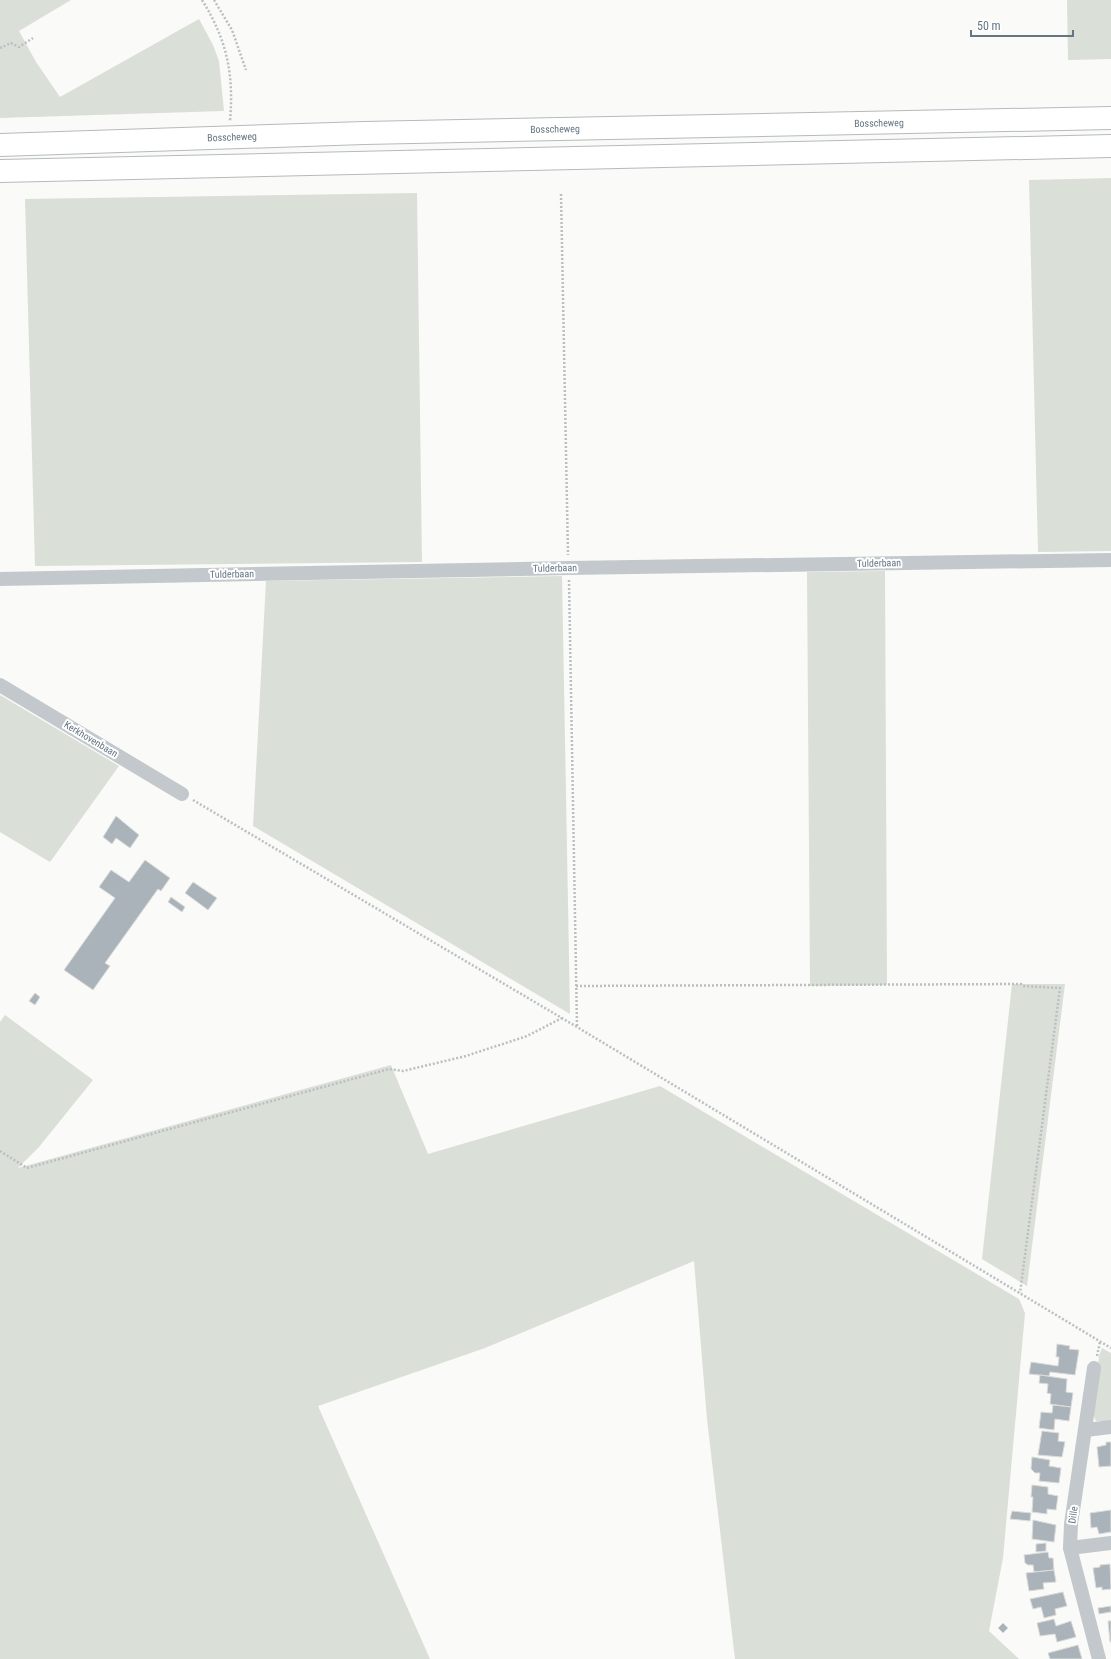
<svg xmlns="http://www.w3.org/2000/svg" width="1111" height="1659" font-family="'Roboto Condensed',sans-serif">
<rect width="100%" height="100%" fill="#fafaf8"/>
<g fill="#dadfd7">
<path d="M0 0H71L19 31 36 62 60 97 199 19 213 45 219 61 224 111 0 118Z"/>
<path d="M1067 0H1111V59L1068 60Z"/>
<path d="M1111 178V551L1038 552 1029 180Z"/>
<path d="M417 193 422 562 35 566 25 199Z"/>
<path d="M885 571 887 985 810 986 807 572Z"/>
<path d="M562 576 570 1014 253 826 266 581Z"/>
<path d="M0 695 119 766 50 862 0 832Z"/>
<path d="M1012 984H1065L1027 1286 982 1259Z"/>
<path d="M5 1015 93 1080 39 1147 18 1168 391 1065 428 1154 660 1086 1019 1299 1025 1313 1003 1558 989 1631 1019 1659H735L707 1419 694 1261 485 1348 318 1406 430 1659H0V1022Z"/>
<path d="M1102 1348 1111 1353V1421H1096L1093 1414 1099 1356Z"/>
</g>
<g fill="#aab3b9" stroke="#dcdcda">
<path d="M116 816 139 835 130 848 116 838 112 844 103 837Z"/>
<path d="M145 860 170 878 161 891 158 889 105 963 110 966 93 990 64 970 115 898 99 887 111 870 129 882Z"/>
<path d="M193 882 217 898 208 910 185 893Z"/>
<path d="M171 897 185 907 182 912 168 902Z"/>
<path d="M35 993 40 997 35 1005 29 1001Z"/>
<path d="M1057 1344 1070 1346 1069 1349 1079 1350 1075 1375 1050 1372 1049 1376 1029 1374 1031 1362 1058 1366 1059 1357H1056Z"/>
<path d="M1040 1375 1067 1379 1066 1392 1073 1393 1071 1407 1050 1404 1051 1394 1047 1393 1048 1384 1039 1383Z"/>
<path d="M1053 1405 1071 1407 1069 1421 1055 1419 1054 1430 1039 1428 1041 1412 1052 1413Z"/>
<path d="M1042 1431 1059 1433 1058 1441 1065 1442 1062 1457 1038 1455Z"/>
<path d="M1106 1442H1111V1466L1099 1467 1097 1447 1106 1445Z"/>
<path d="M1032 1457 1050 1460 1049 1466 1061 1468 1059 1483 1039 1481 1040 1473H1035L1031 1469Z"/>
<path d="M1032 1485 1048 1487V1494L1058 1496 1056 1510 1047 1509V1514L1032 1512 1033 1497H1031Z"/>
<path d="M1111 1510V1532L1099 1534 1097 1527 1091 1528 1090 1513Z"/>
<path d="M1012 1511 1031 1513 1030 1521 1010 1519Z"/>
<path d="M1033 1520 1056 1525 1054 1542 1032 1539Z"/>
<path d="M1046 1543V1551L1036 1552V1544Z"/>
<path d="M1048 1552 1049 1558H1053L1054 1570 1034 1572 1033 1565H1028L1025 1563 1024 1555Z"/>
<path d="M1110 1564 1111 1589 1102 1590V1587L1096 1588 1093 1568 1100 1567V1565Z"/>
<path d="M1054 1570 1056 1582 1043 1583 1044 1589 1029 1591 1026 1573Z"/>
<path d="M1063 1592 1067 1606 1055 1609 1056 1615 1044 1618 1041 1607 1033 1609 1030 1599Z"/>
<path d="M1111 1606V1612L1099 1614 1098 1608Z"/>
<path d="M1054 1619 1056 1626 1071 1621 1076 1637 1057 1642 1055 1634 1040 1636 1037 1623Z"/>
<path d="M1108 1621H1111V1642H1110Z"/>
<path d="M1003 1623 1008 1628 1003 1633 998 1628Z"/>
<path d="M1078 1645 1082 1659H1050L1048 1653Z"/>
</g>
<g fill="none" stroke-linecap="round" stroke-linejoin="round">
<g stroke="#b5babe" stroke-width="24">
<g id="primary">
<path d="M0 145 364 133 1111 118"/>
<path d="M0 171 1111 146"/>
</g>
</g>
<g stroke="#bbbfc2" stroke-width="2.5" stroke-dasharray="2 2" stroke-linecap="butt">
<path d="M202 0C227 40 234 74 230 121"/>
<path d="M214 0 232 30 246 70"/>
<path d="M0 48 11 43 19 47 33 38"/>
<path d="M561 194 568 555"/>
<path d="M569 580 577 1027"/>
<path d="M193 800 577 1027 1111 1348"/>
<path d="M576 986 1021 984 1023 986 1060 988 1020 1293"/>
<path d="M0 1151 27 1168 389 1069 403 1071 466 1056 527 1036 562 1018"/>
<path d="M1097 1356 1100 1342"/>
</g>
<g stroke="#c3c8cc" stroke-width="14">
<path d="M0 579 569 568 1111 560"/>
<path d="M0 685 182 794"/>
<path d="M1094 1368 1071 1524 1070 1548 1099 1659"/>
<path d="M1086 1430 1111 1427"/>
<path d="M1070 1548 1111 1543"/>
</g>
<use href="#primary" stroke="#fff" stroke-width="22"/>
</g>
<g text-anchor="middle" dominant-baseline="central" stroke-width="4" stroke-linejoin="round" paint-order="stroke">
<g font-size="10" fill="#657683" stroke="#fff">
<text transform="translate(879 123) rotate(-1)">Bosscheweg</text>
<text transform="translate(555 129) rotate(-1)">Bosscheweg</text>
<text transform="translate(232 137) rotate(-2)">Bosscheweg</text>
<text transform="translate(879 563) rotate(-1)">Tulderbaan</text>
<text transform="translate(555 568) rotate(-1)">Tulderbaan</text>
<text transform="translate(232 574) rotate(-1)">Tulderbaan</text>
<text transform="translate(91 739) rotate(31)">Kerkhovenbaan</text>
<text transform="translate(1073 1515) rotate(-82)">Dille</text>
</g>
</g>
<path d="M971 30v6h102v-6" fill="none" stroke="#657683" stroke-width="2"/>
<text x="977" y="30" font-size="12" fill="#657683" stroke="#ffffff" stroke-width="3" paint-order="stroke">50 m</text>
</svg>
